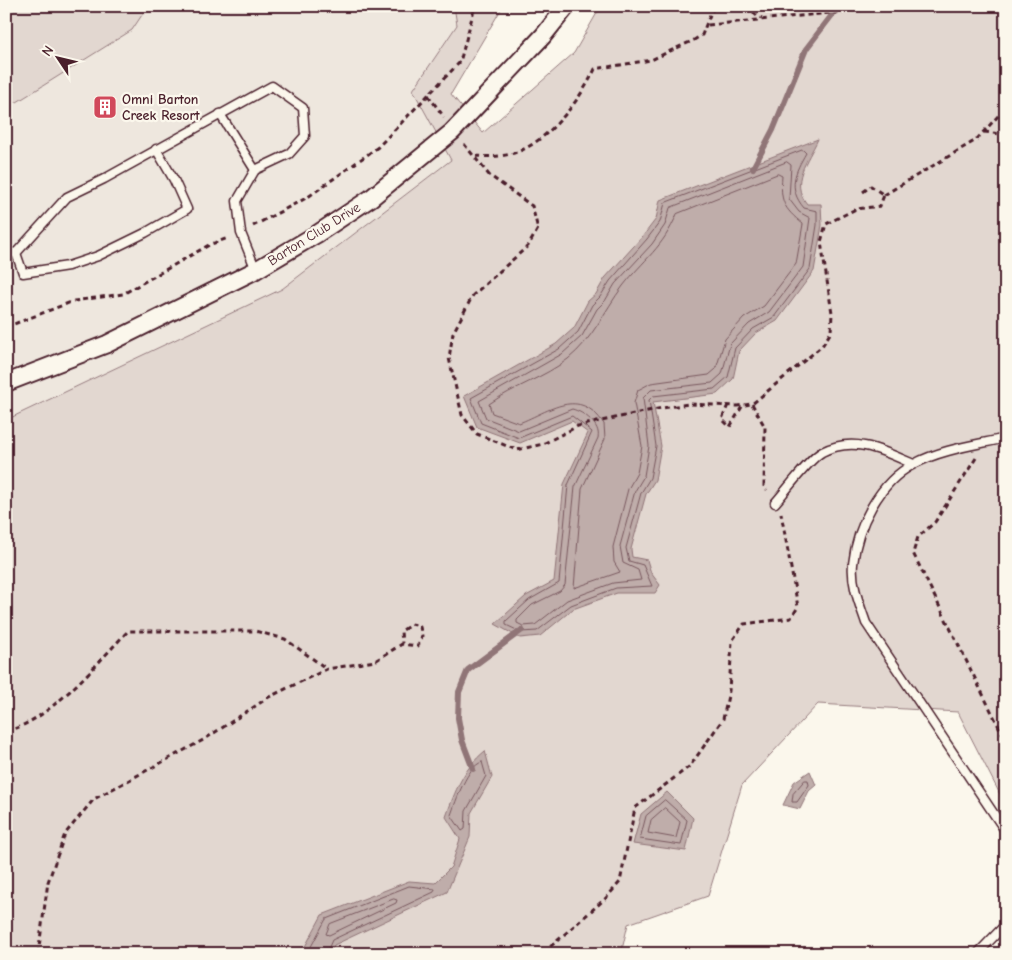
<svg xmlns="http://www.w3.org/2000/svg" width="1012" height="960" font-family="'Comic Neue',sans-serif">
<rect width="100%" height="100%" fill="#fbf7ec"/>
<filter id="ink" filterUnits="userSpaceOnUse"><feTurbulence type="fractalNoise" baseFrequency=".02" numOctaves="2"/><feDisplacementMap in="SourceGraphic" scale="10" xChannelSelector="R" yChannelSelector="G"/><feConvolveMatrix kernelMatrix="1 2 1 2 8 2 1 2 1" color-interpolation-filters="sRGB"/></filter>
<g filter="url(#ink)">
<path fill="#eee7de" d="M6 6H454L457 25 413 90 451 160 282 289 6 420Z"/>
<g fill="#e2d7d0" stroke="#967b7e">
<path d="M6 6H148L132 30 17 102H6Z"/>
<path d="M454 6H503L451 94 483 133 574 53 601 6H1006V806L958 712 818 704 742 785 708 896 628 924 621 954H6V420L282 289 451 160 413 90 457 25Z"/>
</g>
<g fill="#bfadaa" stroke="#907477">
<path d="M818 139C808 161 789 182 807 204H821L822 225 814 271 777 321 756 333 739 351 733 379 717 394 653 402 661 446 655 480 646 494 631 549 632 557 647 560 651 573 660 585 655 593H617L573 609 540 636 520 638 495 624 526 596 554 581 564 484 588 433 572 421 520 443 477 427 464 396 556 344 574 328 588 301 596 294 605 278 643 236 656 219 660 200Z"/>
<path d="M485 751 492 777 471 813 470 837 447 892 334 945 330 954H301L322 915 409 881 435 883 451 867 460 839 446 817C455 791 463 769 485 751Z"/>
<path d="M810 771 816 785 809 791 800 809 783 805 794 782Z"/>
<path d="M667 792 693 818 686 851 633 844 641 814Z"/>
</g>
<g fill="none" stroke-linecap="round" stroke-linejoin="round">
<g stroke="#79585e" stroke-width="1">
<path d="M803 150 806 153C795 172 787 188 804 208L817 211V225L810 269 774 317 753 329 735 348 728 377 714 389 653 396 649 400 656 446 650 478 641 493 626 548 629 561 643 565 652 586 616 588 571 605 537 631 521 632 506 625V621L529 600 559 583 568 485 592 432 572 416 519 438 481 423 471 398 559 349 578 332 592 305 600 297 610 281 647 239 660 222 665 203Z"/>
<path d="M787 162 791 165 789 199 799 212 810 218 803 267 769 312 749 324 730 344 722 374 712 383 651 390 643 398 649 446 644 476 635 491 620 546 623 563 638 570 641 580 613 583 567 600 535 625 523 626 517 623V620L532 605 560 591 565 585 575 487 598 438C601 425 584 412 572 409L519 431 486 418 479 401 562 354 582 336 597 309 605 301 615 284 652 244 665 225 670 208Z"/>
<path d="M778 174 782 176C780 201 783 208 803 224L796 264 764 306 744 318 725 339 716 369 709 375 651 383 638 390 634 403 642 446 637 473 628 489 613 547 614 562 620 572 574 588 582 489 605 439 604 424C579 386 550 411 519 423L492 413 489 404C513 387 545 377 568 359 593 339 604 311 623 286 644 259 663 248 677 214Z"/>
<path d="M482 762 486 776 466 811 465 829 462 831 451 815C456 801 467 766 482 762Z"/>
<path d="M805 780H808L809 785 797 802H792L793 794Z"/>
<path d="M665 800 687 820 681 845 640 839 646 816Z"/>
<path d="M665 808 680 822 676 838 648 833 651 820Z"/>
<path d="M394 899 397 900 396 903 329 935 326 934 330 924Z"/>
<path d="M307 954 326 919 409 886 435 889 434 892 332 940 326 954"/>
</g>
<g stroke="#907477" stroke-width="6">
<path d="M753 168 773 130 806 49 839 6"/>
<path d="M473 769 462 740 458 718 459 692 468 670 522 630"/>
</g>
<g stroke="#4a1f2b" stroke-width="11">
<g id="service">
<path d="M220 114 255 170 237 201 241 233 256 270"/>
<path d="M6 252 16 253 67 197 104 179 272 86 303 108 305 136 289 154 255 170"/>
<path d="M16 253 23 273 68 266 98 256 145 233 187 209 174 180 156 149"/>
<path d="M1006 438C976 445 942 449 914 464 879 482 857 526 853 564 851 585 860 605 866 623L1006 832"/>
<path d="M775 503C785 492 810 458 822 452 854 435 884 451 913 464"/>
<path d="M977 954 1006 924"/>
</g>
</g>
<g stroke="#4a1f2b" stroke-width="20">
<path id="minor" d="M6 383 107 344 256 270 317 234 371 198 452 132 543 36 567 6"/>
</g>
<g stroke="#4a1f2b" stroke-width="3" stroke-dasharray="5 4" stroke-linecap="butt">
<path d="M747 6 757 16 762 18"/>
<path d="M708 25 901 6"/>
<path d="M428 95 444 117"/>
<path d="M984 132 1001 134 1006 127"/>
<path d="M464 144 489 175 532 206 538 229 528 246 473 295 453 333 449 358 462 415 477 434 517 450 543 444 578 426 662 408 689 404 737 406 752 404 822 346 831 332 832 313 821 242 826 224 856 209 880 206 884 195 871 186 863 192"/>
<path d="M476 156C489 157 501 157 514 153 547 143 581 99 595 69L651 60 694 40 702 35 711 12 716 6"/>
<path d="M884 195 976 140 1000 114 1006 124"/>
<path d="M253 226 308 197 378 147 460 62 475 6"/>
<path d="M6 327 74 301 123 294 209 245 228 238"/>
<path d="M752 404 765 427 764 486 767 490"/>
<path d="M728 405 722 419 730 427 743 405"/>
<path d="M976 458 935 522 918 537 913 553 1006 741"/>
<path d="M6 731C49 722 98 662 128 631H255L285 639 327 669"/>
<path d="M38 954 48 882 65 834 94 799 205 739 269 697 327 669 375 661 402 644 418 646 422 636 420 627 412 624 401 631 402 644"/>
<path d="M545 954 550 947 606 898 620 882 635 808 690 766 723 719 729 691 732 641 744 624 791 618 798 607 781 513"/>
</g>
<use href="#service" stroke="#fbf7ec" stroke-width="8"/>
<use href="#minor" stroke="#fbf7ec" stroke-width="16"/>
</g>
</g>
<defs>
<g id="building-square" transform="scale(1.25)"><rect x="-9" y="-9" width="18" height="18" rx="4" fill="#d1495b" stroke="#fbf7ec"/><path d="M-4-6H4V6H1V3H-1V6H-4ZM-2.5-4.3h1.7v1.8h-1.7ZM.8-4.3h1.7v1.8H.8ZM-2.5-1h1.7V.8h-1.7ZM.8-1h1.7V.8H.8Z" fill="#fff"/></g>
</defs>
<g fill-rule="evenodd">
<use href="#building-square" x="105" y="107"/>
</g>
<g text-anchor="middle" dominant-baseline="central" stroke-width="4.5" stroke-linejoin="round" paint-order="stroke">
<g font-size="14" font-weight="bold" fill="#4a1f2b" stroke="#fbf7ec" text-anchor="start">
<text x="122" y="99">Omni Barton<tspan x="122" dy="16">Creek Resort</tspan></text>
</g>
<g font-size="14" fill="#4a1f2b" stroke="#fbf7ec">
<text transform="translate(314 234) rotate(-32)">Barton Club Drive</text>
</g>
</g>
<rect width="1012" height="960" fill="none" stroke="#fbf7ec" stroke-width="25"/>
<rect x="12" y="12" width="987" height="935" fill="none" stroke="#4a1f2b" stroke-width="2" filter="url(#ink)"/>
<g transform="translate(58 58) rotate(305)" stroke="#fbf7ec" stroke-width="4" paint-order="stroke">
<path d="M0-4L9 19L0 12L-9 19Z" fill="#4a1f2b"/>
<text y="-8" font-size="14" font-weight="bold" text-anchor="middle" fill="#4a1f2b">N</text>
</g>
</svg>
